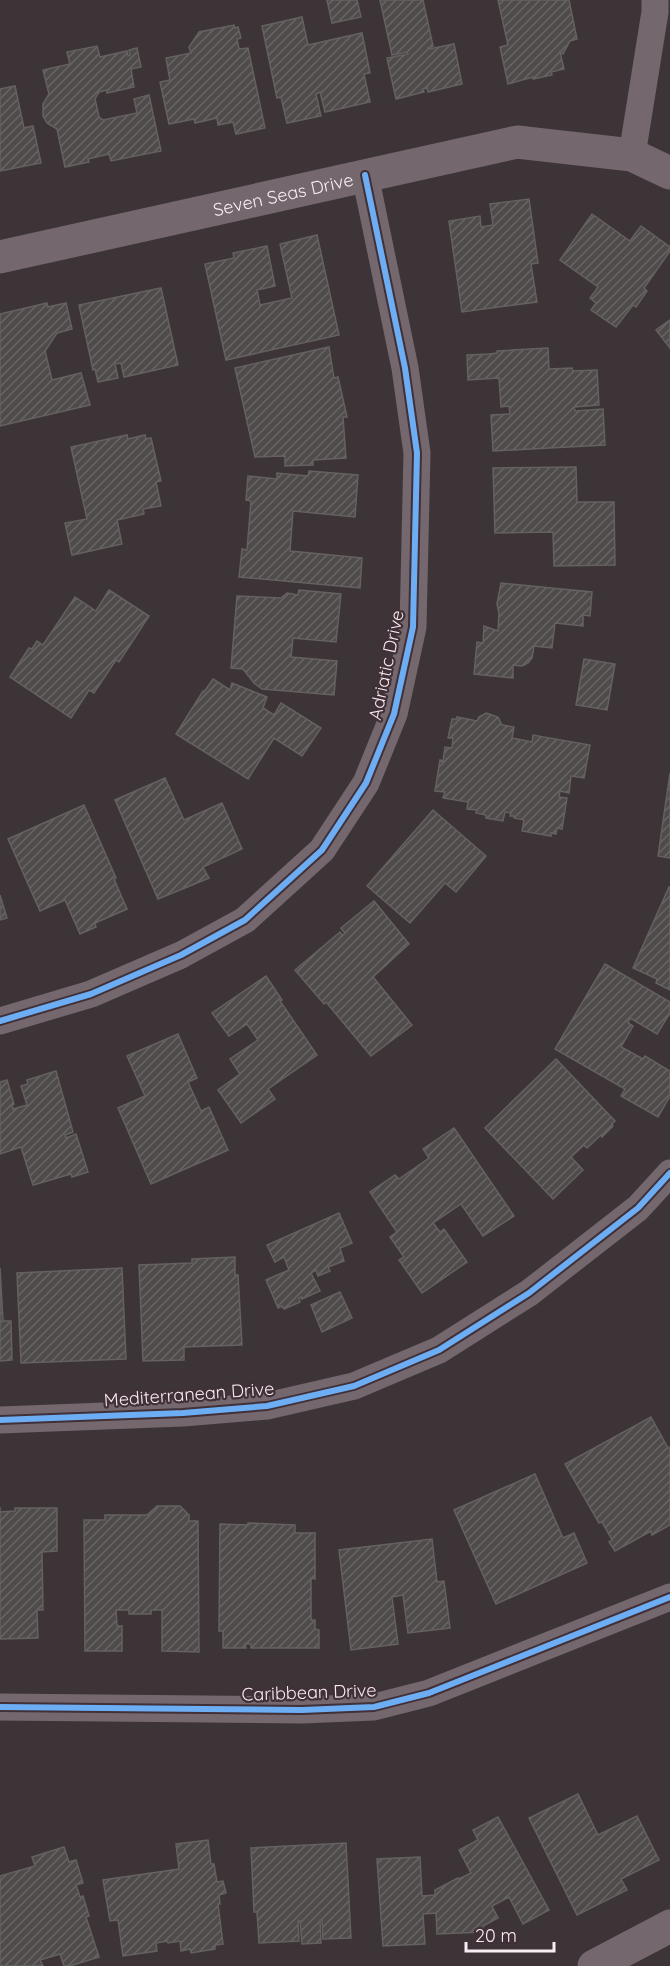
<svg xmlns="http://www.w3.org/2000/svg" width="670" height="1966" font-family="Quicksand,sans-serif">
<defs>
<pattern id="building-hatch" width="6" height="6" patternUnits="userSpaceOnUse" patternTransform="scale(1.5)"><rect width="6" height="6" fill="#4f4b4a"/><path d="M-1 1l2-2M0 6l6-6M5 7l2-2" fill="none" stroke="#696565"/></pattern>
</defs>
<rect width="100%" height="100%" fill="#3d3438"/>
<g fill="url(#building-hatch)" stroke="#646160" stroke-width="1.5">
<path d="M327 0H357L361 17 332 23Z"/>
<path d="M380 0H423L433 46 428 48 429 49 454 44 462 84 428 92 427 88 423 89 424 92 396 99 387 58 408 54 407 52 392 55Z"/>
<path d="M498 0H569L577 39 570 41 563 54 560 52 564 69 551 72 552 75 533 79V77L508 84 500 47 508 45Z"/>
<path d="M302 17 308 45 362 33 370 73 364 74 370 102 325 112 320 92 316 94 321 116 287 123 281 97 277 98 262 26Z"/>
<path d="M234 25 235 28 238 27 241 38 237 39 239 49 248 48 265 128 236 134 233 122 218 125 217 118 195 123 194 119 169 124 160 82 170 80 166 58 191 53 189 47 199 32Z"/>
<path d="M97 46 100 57 127 51 128 56 130 55 129 50 137 48 141 67 131 69 134 87 107 93V90L99 92 95 99 99 117 103 120 137 113 134 99 149 95 161 151 111 161 109 154 88 159 89 162 65 167 57 129 47 123 43 116V104L49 94 43 70 70 64 67 52Z"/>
<path d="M15 86 24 128 33 126 41 163 0 171V89Z"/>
<path d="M529 199 538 263 531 264 537 302 462 312 449 221 480 216 481 227 493 225 490 204Z"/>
<path d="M592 214 630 241 641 226 670 247V251L644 288 647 291 636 307 633 305 616 327 591 310 596 303 590 298 598 287 560 260Z"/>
<path d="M317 235 339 335 226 360 205 264 234 258 233 253 267 246 275 286 257 290 260 305 292 298 280 244Z"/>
<path d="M161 288 178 365 124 377 121 363 115 364 118 378 98 382 95 369 93 370 79 305Z"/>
<path d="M47 303 48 307 66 303 72 329 57 333 45 351 52 380 81 373 90 405 0 426V314Z"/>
<path d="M670 320V348L656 330Z"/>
<path d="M329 347 334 378 338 377 347 417H343L346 458 313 460V465L285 466V456L255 457 235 368Z"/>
<path d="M548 348 549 369 572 368 573 371 597 370 599 405 574 407 575 411 603 409 605 445 493 451 491 415 510 414 509 406 501 407 499 378 468 380 467 355 489 354 497 353V351Z"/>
<path d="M127 435 128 439 145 435 146 439 151 438 161 481 156 482 161 506 143 509 144 514 117 520 122 544 72 555 65 523 87 519 71 447Z"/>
<path d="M576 467 577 502H614L615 565 554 566 553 532 495 533 493 468Z"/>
<path d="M309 471 358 475 355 517 293 511 290 551 362 558 360 588 239 577 242 549 247 550 251 501 246 500 248 476 277 479V473L308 476Z"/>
<path d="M501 583 592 592 590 616 583 615V626L555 623 552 648 534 646 532 658 528 663 522 666 513 665V678L474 674 477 642 483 643 484 626 498 631 499 613 497 604Z"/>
<path d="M109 590 149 616 119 662 116 660 94 693 89 690 71 718 10 677 29 648 32 649 37 641 43 645 75 597 96 611Z"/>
<path d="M299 590 341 594 336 642 293 638 291 657 337 661 334 695 262 689 254 683 243 669 231 668 237 596 281 598 287 593 298 595Z"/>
<path d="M584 659 615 664 607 710 576 705Z"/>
<path d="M213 679 230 690 232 683 267 697 263 708 274 715 281 703 321 728 302 756 274 738 248 779 176 734 203 691 204 692Z"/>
<path d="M486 713 498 717 502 725 514 727 512 738 532 742 533 735 590 745 584 778 571 776 569 793 560 791 559 797 567 798 562 829 557 828 556 834 551 833V836L522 831 524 820 514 818V816H510L511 813 505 812 503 821 486 818V815L476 813 477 810 467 809 468 802 443 798 445 792 435 791 440 760 443 761 445 747 452 748 453 738H448L452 719H457V717L477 721 479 717Z"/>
<path d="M670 773V858L658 856Z"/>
<path d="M165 778 184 820 222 803 242 849 203 867 209 878 158 899 115 800Z"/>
<path d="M84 805 116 878 114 879 127 909 95 923 96 927 80 934 65 900 40 911 8 839Z"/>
<path d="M433 810 486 856 456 892 445 883 410 923 367 886Z"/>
<path d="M669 887H670V990L656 983 657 979 633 968Z"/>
<path d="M0 895 7 918 0 920Z"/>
<path d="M374 901 409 944 373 977 412 1025 371 1056 326 1002 324 1004 295 970 340 932 342 935 345 933 341 928Z"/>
<path d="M605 964 670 1002V1013L657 1034 630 1018 628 1023 633 1026 621 1047 643 1059 645 1056 670 1071V1096L658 1117 621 1096 625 1089 555 1049Z"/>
<path d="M266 976 282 1000 280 1001 317 1055 268 1089 275 1099 241 1123 218 1090 240 1074 230 1059 258 1040 247 1024 229 1036 212 1013Z"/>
<path d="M178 1034 197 1078 188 1082 201 1111 209 1107 228 1150 151 1184 118 1108 145 1096 127 1056Z"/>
<path d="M556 1059 615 1121 612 1124 613 1126 602 1137 601 1135 587 1148 584 1145 571 1157 583 1170 553 1199 485 1128Z"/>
<path d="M56 1071 73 1132 65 1135 66 1138 76 1134 88 1172 72 1177 71 1174 33 1185 21 1147 0 1154V1082L7 1080 14 1104 12 1105 13 1109 27 1105 21 1086 28 1084 27 1080Z"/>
<path d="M454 1128 514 1216 483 1236 461 1204 433 1223 440 1232 444 1229 467 1262 422 1293 399 1260 404 1257 390 1237 397 1232 370 1192 395 1175 399 1179 429 1158 423 1149Z"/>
<path d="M339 1213 352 1243 340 1248 344 1261 328 1267 330 1271 318 1276 316 1270 311 1273 320 1291 302 1299V1297L299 1298 300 1302 284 1309 282 1306 278 1308 266 1280 289 1270 284 1257 275 1262 267 1245Z"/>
<path d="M235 1257V1275H238L242 1345 184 1347V1360L143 1361 139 1265 192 1263V1259Z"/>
<path d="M0 1268 3 1321H11L12 1360 0 1361Z"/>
<path d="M122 1268 126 1359 21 1363 17 1273Z"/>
<path d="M340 1292 352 1318 322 1332 311 1305Z"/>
<path d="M651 1417 668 1448 670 1447V1525L652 1535 651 1531 615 1551 609 1542 612 1540 602 1522 599 1523 565 1464Z"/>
<path d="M535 1474 563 1538 574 1533 587 1563 496 1604 454 1510Z"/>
<path d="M157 1506H180L189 1515V1521H198L199 1652 162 1651V1610H151V1614H129V1610H116L117 1626H122V1651H85L84 1520H105V1515H147Z"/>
<path d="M0 1507V1512L15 1511V1508H57V1551L42 1552 43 1610H37L38 1638 0 1639Z"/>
<path d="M248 1523 295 1525V1533H315V1579L311 1578V1620H315V1629L319 1630V1648H251V1644H245L246 1648H223V1631H219L220 1524 248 1525Z"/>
<path d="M432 1539 437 1582 444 1581 450 1628 408 1633 403 1595 392 1597 398 1644 351 1650 339 1550Z"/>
<path d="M578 1794 598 1835 637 1816 659 1860 621 1879 627 1890 577 1915 529 1818Z"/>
<path d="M498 1817 549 1910 523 1924 509 1897 492 1906 498 1918 483 1926V1932L437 1934 436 1913 423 1914 425 1944 383 1946 377 1859 420 1857 422 1896 435 1895V1890L458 1878 459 1879 471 1873 459 1850 478 1840 473 1830Z"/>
<path d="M208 1840 211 1864H214L217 1882 223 1881 226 1893 219 1895 220 1904H218L223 1944 215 1945V1949L191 1953 190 1949 181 1951 180 1941 168 1943 167 1941 156 1943 157 1951 123 1956 118 1920 110 1921 103 1880 179 1869 176 1844Z"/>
<path d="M346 1843 351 1938 323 1939 322 1920H320L321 1943 302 1944 300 1921H298L299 1941 259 1943 257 1912H254L251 1848Z"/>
<path d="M64 1847 69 1862 76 1860 83 1883 76 1885 80 1897 83 1896 89 1916 86 1917 99 1957 70 1966H64L60 1954 40 1960 43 1966H0V1876L35 1866 32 1857Z"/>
</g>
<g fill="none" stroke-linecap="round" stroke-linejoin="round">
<g stroke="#74686e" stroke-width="27">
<path d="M632 155 655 12V0"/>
<path d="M0 1021 91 994 181 955 245 920 322 850 366 783 394 714 413 627 417 453 405 368 365 175"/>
<path d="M0 1420 183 1413 267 1406 354 1386 439 1350 529 1293 638 1208 670 1173"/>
<path d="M0 1707 302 1710 374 1707 429 1693 670 1597"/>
</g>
<g stroke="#74686e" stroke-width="33">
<path id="s1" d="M0 257 517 142 632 155 670 173"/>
<path d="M594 1966 670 1926"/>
</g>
<g stroke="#413037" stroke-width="10">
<g id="cycleway">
<path d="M0 1021 91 994 181 955 245 920 322 850 366 783 394 714 413 627 417 453 405 368 365 175"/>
<path d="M0 1420 183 1413 267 1406 354 1386 439 1350 529 1293 638 1208 670 1173"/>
<path d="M0 1707 302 1710 374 1707 429 1693 670 1597"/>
</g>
</g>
<use href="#cycleway" stroke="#6dadf4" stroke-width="6"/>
</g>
<g text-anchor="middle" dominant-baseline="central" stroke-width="4.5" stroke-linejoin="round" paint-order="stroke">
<g font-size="18" fill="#f7ecf1" stroke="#413037">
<text stroke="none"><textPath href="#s1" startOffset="290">Seven Seas Drive</textPath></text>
<text transform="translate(386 665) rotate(-78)">Adriatic Drive</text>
<text transform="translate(189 1394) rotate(-4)">Mediterranean Drive</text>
<text transform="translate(309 1692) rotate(-2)">Caribbean Drive</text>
</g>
</g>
<path d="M466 1942v9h88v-9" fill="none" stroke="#f7ecf1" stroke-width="3"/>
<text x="475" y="1942" font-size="18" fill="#f7ecf1" stroke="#413037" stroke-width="4.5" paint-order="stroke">20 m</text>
</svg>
